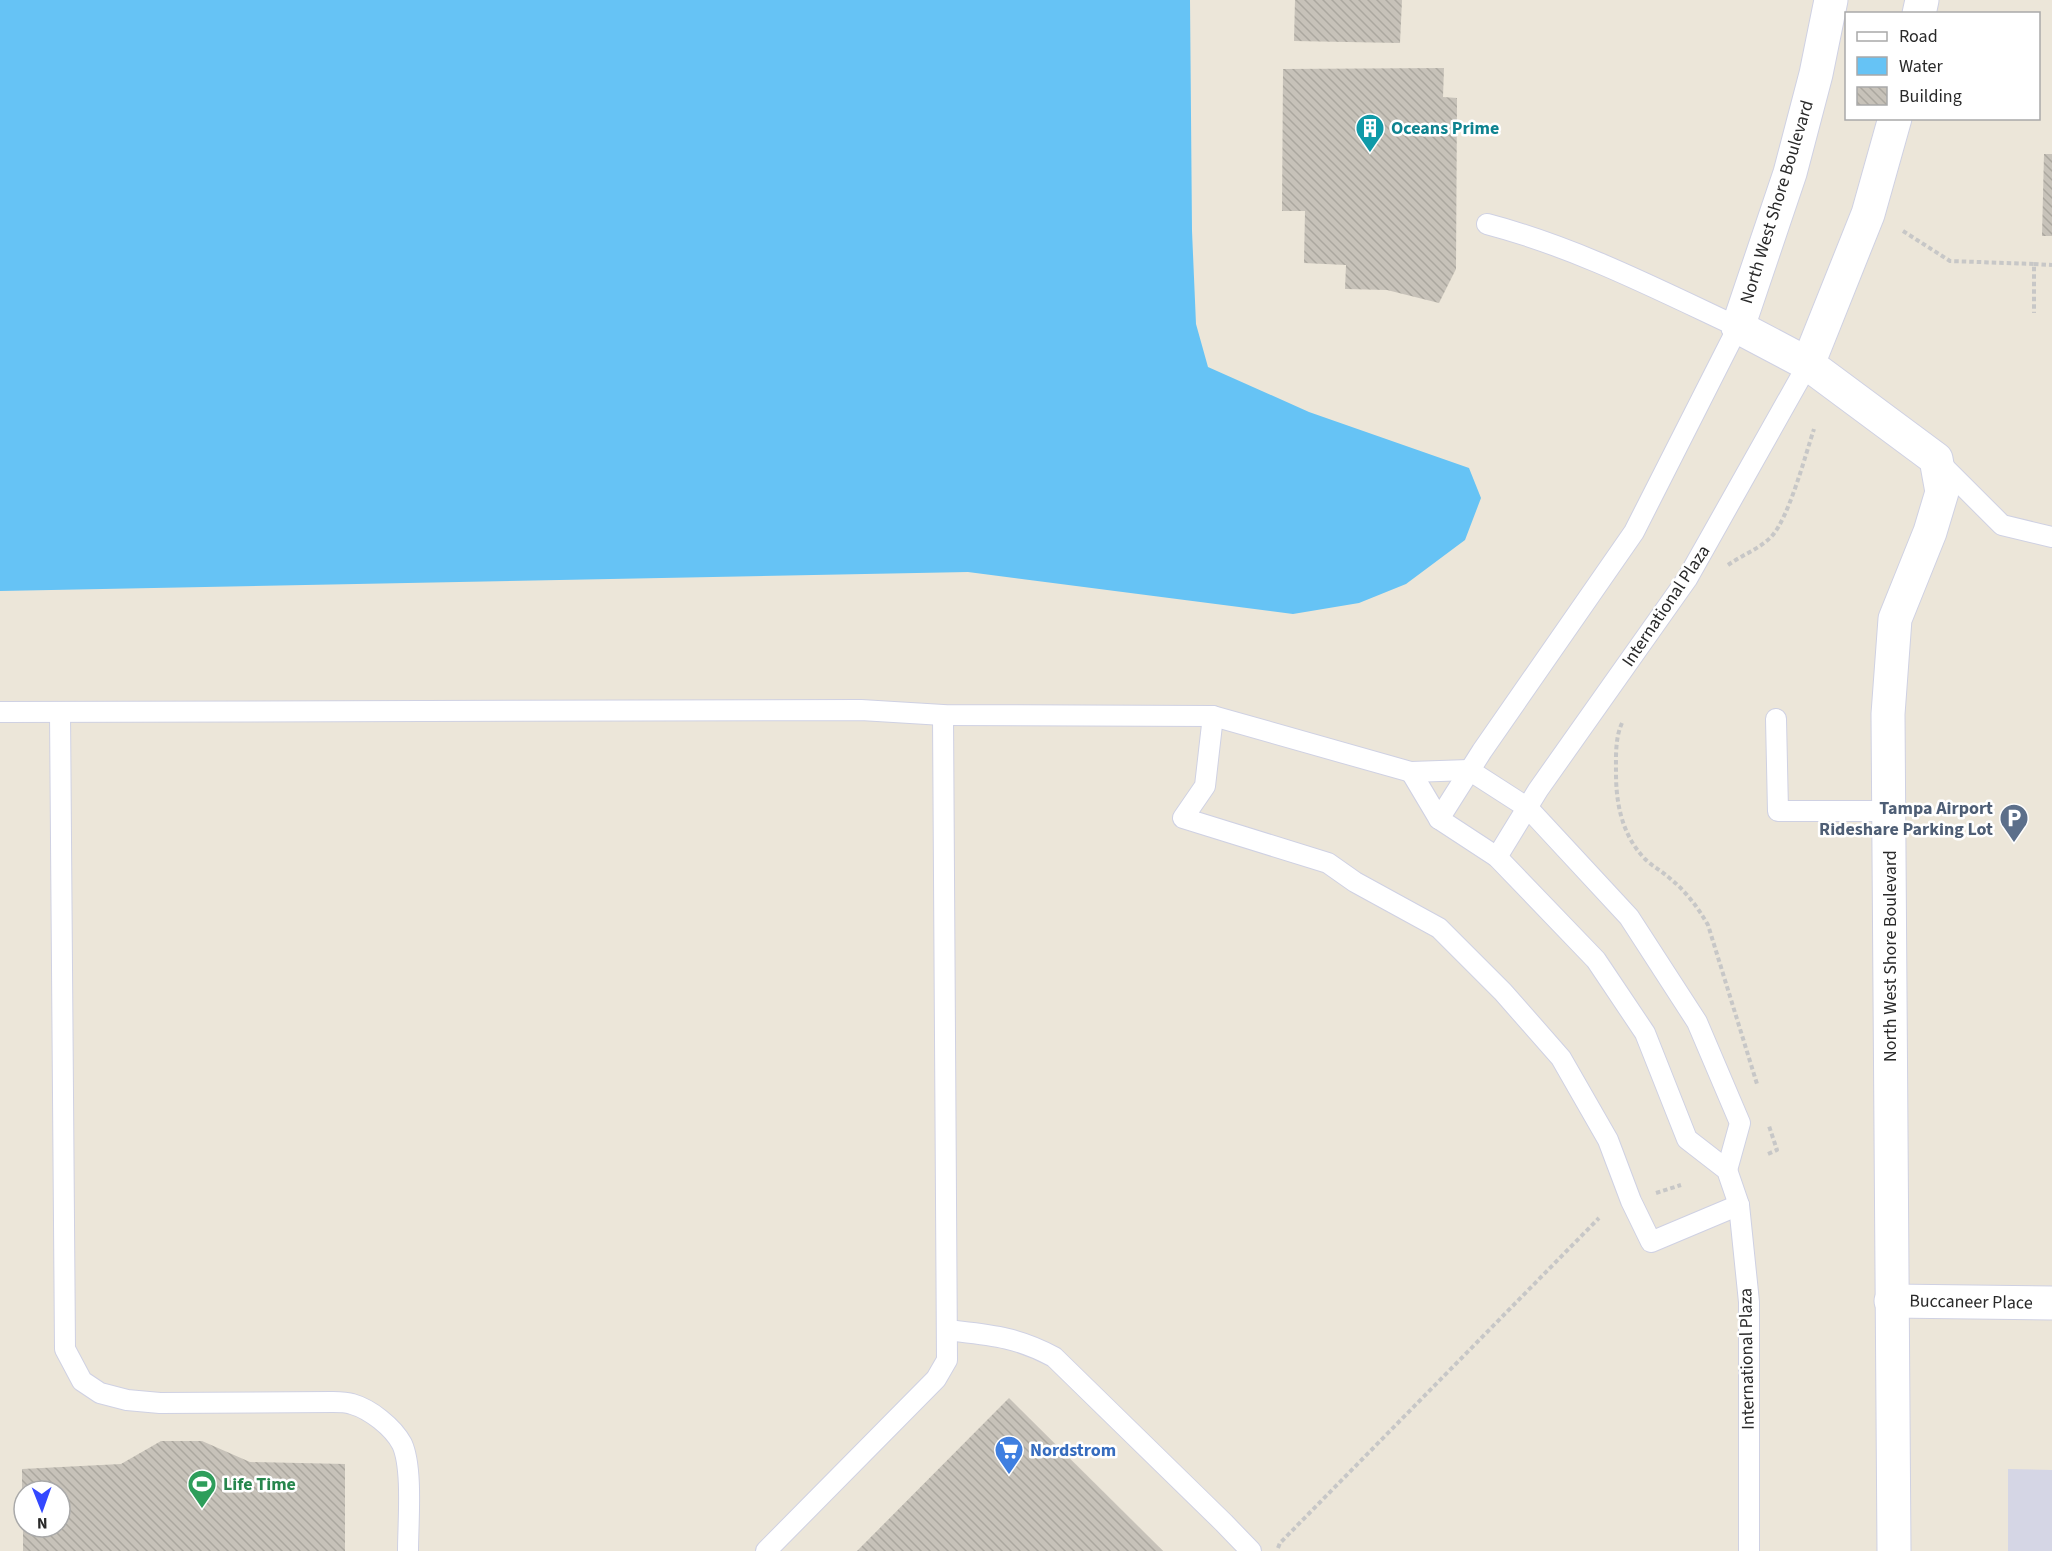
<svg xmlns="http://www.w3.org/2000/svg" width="2052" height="1551" font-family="'Source Sans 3',sans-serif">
<defs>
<pattern id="building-back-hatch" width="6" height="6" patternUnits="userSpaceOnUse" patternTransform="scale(1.5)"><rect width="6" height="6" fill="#c7c2b9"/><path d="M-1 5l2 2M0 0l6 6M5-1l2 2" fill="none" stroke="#aba79f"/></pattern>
</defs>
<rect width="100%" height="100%" fill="#ece6d9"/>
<path fill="#d5d6e5" d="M2008 1469 2052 1470V1551H2008Z"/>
<path fill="#66c3f5" d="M0 0H1190L1192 231 1196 324 1208 367 1309 412 1469 468 1481 498 1465 540 1406 584 1359 603 1293 614 968 572 0 591Z"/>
<g fill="url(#building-back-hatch)">
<path d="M1295 0H1402L1400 43 1294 41Z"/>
<path d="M1444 68 1443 97 1457 98 1456 269 1439 303 1387 290 1345 289 1346 265 1304 263 1305 211H1282L1283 69Z"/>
<path d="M2044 154H2052V236H2042Z"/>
<path d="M1009 1398 1163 1551H857Z"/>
<path d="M161 1441H202L250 1462 345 1464V1551H23V1527H60V1491H22V1469L121 1464Z"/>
</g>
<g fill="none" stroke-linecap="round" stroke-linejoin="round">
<g stroke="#cfd1e3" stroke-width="22">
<g id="service">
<path d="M1938 461 2002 525 2052 537"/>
<path d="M0 712 861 710 943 715 1213 716 1411 772 1469 770 1528 808 1629 917 1697 1022 1740 1123 1727 1170"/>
<path d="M60 712 65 1349 82 1381 100 1393 127 1400 160 1403 333 1402C339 1402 346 1402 352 1404 370 1409 393 1427 402 1444 413 1468 408 1523 408 1551"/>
<path d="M1213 716 1205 786 1183 818 1328 863 1355 882 1439 928 1503 992 1561 1058 1608 1140 1631 1201 1651 1242 1739 1205"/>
<path d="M1776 719 1778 811H1889"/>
<path d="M1411 772 1439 819 1497 857 1596 960 1645 1033 1687 1139 1727 1170 1739 1205 1749 1302V1551"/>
<path d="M1439 819 1482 751 1634 532 1738 327C1657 289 1575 247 1487 224"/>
<path d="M1497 857 1538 790 1687 579 1808 364"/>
<path d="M947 1330C989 1335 1015 1336 1054 1357L1224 1523 1251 1551"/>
<path d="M766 1551 936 1379 947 1360 943 715"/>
</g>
</g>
<g stroke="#cfd1e3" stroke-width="35">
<g id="minor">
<path d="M1738 327 1808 364 1936 459 1942 492 1930 532 1895 619 1888 714 1894 1551"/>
<path d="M1891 1301 2052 1303"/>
</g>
</g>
<g stroke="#cfd1e3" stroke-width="35">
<g id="tertiary">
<path d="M1919 14 1922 0"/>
<path d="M1738 327 1790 173 1816 74 1831 0"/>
<path d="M1808 364 1868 214 1895 118"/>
</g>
</g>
<g stroke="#c7c7c7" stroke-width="4" stroke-dasharray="4.5 3" stroke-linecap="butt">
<path d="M1903 231 1950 261 2034 264V313"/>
<path d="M2034 264 2052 265"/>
<path d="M1728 565C1742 555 1759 549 1771 537 1789 518 1805 456 1814 429"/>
<path d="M1622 723C1615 738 1616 757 1616 773 1616 804 1622 835 1645 859 1651 865 1660 870 1667 876 1685 890 1697 906 1708 925L1757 1084"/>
<path d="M1768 1154 1777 1150 1769 1126"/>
<path d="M1656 1193 1681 1185"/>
<path d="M1278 1548 1280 1543 1599 1218"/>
</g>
<use href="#service" stroke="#fff" stroke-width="20"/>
<use href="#minor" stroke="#fff" stroke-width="33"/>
<use href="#tertiary" stroke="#fff" stroke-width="33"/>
</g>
<defs>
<g id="building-pin" transform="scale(1.5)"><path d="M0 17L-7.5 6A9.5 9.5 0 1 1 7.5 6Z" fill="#0f9aa8" stroke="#fff"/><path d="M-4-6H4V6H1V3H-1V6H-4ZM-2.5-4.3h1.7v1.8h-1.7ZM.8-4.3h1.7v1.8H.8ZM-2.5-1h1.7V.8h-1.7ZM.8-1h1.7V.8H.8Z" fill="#fff"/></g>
<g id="parking-pin" transform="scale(1.5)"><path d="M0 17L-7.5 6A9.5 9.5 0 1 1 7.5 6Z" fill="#5c6f8a" stroke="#fff"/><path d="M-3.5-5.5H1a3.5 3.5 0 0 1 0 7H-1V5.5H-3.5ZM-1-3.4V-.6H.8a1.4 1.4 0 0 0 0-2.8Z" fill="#fff"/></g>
<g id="supermarket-pin" transform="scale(1.5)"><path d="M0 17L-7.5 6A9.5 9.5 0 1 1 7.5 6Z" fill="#3f7fe0" stroke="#fff"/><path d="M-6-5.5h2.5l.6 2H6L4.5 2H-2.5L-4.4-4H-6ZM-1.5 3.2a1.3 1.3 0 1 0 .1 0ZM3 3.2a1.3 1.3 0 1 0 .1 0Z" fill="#fff"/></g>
<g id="stadium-pin" transform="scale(1.5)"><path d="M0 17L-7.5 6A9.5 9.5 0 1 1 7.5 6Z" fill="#2e9e5b" stroke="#fff"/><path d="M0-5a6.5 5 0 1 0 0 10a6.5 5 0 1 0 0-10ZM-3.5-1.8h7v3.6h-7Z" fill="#fff"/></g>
</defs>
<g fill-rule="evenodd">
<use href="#building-pin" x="1370" y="128"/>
<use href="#parking-pin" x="2014" y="818"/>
<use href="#supermarket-pin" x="1009" y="1450"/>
<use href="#stadium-pin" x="202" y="1484"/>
</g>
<g text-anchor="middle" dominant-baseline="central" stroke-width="5" stroke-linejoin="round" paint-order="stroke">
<g font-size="18" font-weight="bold" fill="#0d838f" stroke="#fff" text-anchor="start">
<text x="1391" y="128">Oceans Prime</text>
</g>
<g font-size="18" fill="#292929" stroke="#fff">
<text transform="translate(1777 202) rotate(-73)">North West Shore Boulevard</text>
<text transform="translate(1666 606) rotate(-56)">International Plaza</text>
<text transform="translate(1890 956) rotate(-90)">North West Shore Boulevard</text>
<text transform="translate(1971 1302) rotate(1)">Buccaneer Place</text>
<text transform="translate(1747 1359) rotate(-91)">International Plaza</text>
</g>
<g font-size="18" font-weight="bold" fill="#4e5e75" stroke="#fff" text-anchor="end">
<text x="1993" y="808">Tampa Airport<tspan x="1993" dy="21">Rideshare Parking Lot</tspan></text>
</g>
<g font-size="18" font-weight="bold" fill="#366cbe" stroke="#fff" text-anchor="start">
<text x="1030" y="1450">Nordstrom</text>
</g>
<g font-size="18" font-weight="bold" fill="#27864d" stroke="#fff" text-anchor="start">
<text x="223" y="1484">Life Time</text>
</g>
</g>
<rect x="1845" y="12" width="195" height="108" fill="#ffffff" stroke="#a9a9a9" stroke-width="1.5"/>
<rect x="1857" y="32" width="30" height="9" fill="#ffffff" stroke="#a9a9a9" stroke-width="1.5"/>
<text x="1899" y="42" font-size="18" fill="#292929">Road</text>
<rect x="1857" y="57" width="30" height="18" fill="#66c3f5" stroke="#a9a9a9" stroke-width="1.5"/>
<text x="1899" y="72" font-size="18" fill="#292929">Water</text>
<rect x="1857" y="87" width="30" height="18" fill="url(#building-back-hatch)" stroke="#a9a9a9" stroke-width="1.5"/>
<text x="1899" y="102" font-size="18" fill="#292929">Building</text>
<g transform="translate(42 1509) rotate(179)"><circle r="28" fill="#ffffff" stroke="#a9a9a9" stroke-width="1.5"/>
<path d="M0-4.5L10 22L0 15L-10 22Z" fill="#3448ff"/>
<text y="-9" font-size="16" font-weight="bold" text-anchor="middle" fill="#292929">N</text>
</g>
</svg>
